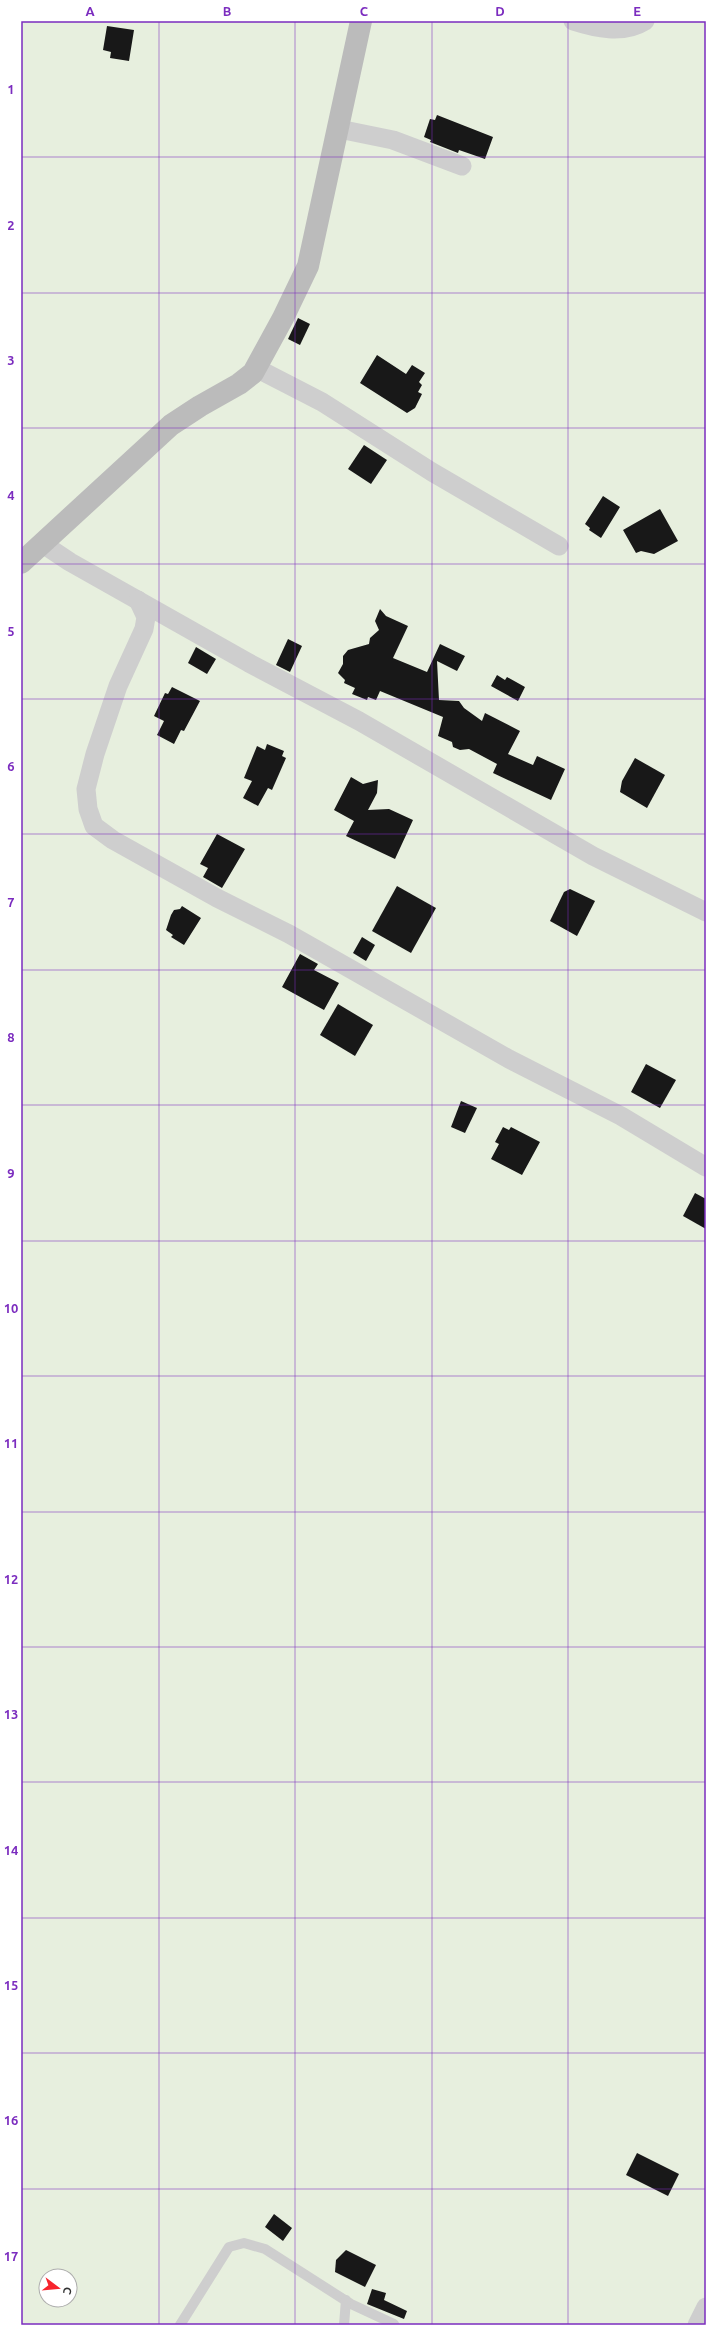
<svg xmlns="http://www.w3.org/2000/svg" width="727" height="2346" font-family="Ubuntu,sans-serif">
<rect width="100%" height="100%" fill="#fff"/>
<path fill="#e7efde" fill-rule="evenodd" d="M21 21H706V2325H21ZM46 2276H70V2300H46Z"/>
<g fill="#181818">
<path d="M107 26 134 30 129 61 110 58 111 52 103 50Z"/>
<path d="M437 115 493 137 485 159 459 150 458 153 430 142 431 140 424 137 430 119 435 120Z"/>
<path d="M298 318 310 324 300 345 288 339Z"/>
<path d="M377 355 406 374 412 365 425 373 419 382 422 385 418 392 422 394 415 408 407 413 360 383Z"/>
<path d="M364 445 387 460 371 484 348 469Z"/>
<path d="M603 496 620 507 601 538 589 530 590 528 585 524Z"/>
<path d="M660 509 678 541 654 554 641 551 636 553 623 530Z"/>
<path d="M380 609 386 616 408 626 393 658 427 672 440 644 465 656 457 671 437 661 439 700 459 701 464 708 482 721 485 713 520 731 508 754 533 765 537 756 565 769 551 800 493 773 497 764 469 749 460 750 453 747 452 742 438 736 443 717 380 691 376 700 368 697 367 700 352 694 355 688 344 683 345 680 338 673 343 664V656L348 650 369 644 370 638 379 630 375 621Z"/>
<path d="M288 639 302 646 290 672 276 665Z"/>
<path d="M196 647 216 659 207 674 188 663Z"/>
<path d="M497 675 505 680 507 677 525 687 518 701 491 686Z"/>
<path d="M172 687 200 701 184 731 181 730 174 744 157 735 164 721 154 716 165 693 168 694Z"/>
<path d="M267 744 284 751 282 756 286 758 272 790 268 788 258 806 243 798 252 781 244 778 257 746 265 750Z"/>
<path d="M635 758 665 775 647 808 620 792 622 781Z"/>
<path d="M351 777 363 784 378 780 377 793 368 810 389 809 413 820 395 859 346 836 354 821 334 810Z"/>
<path d="M217 834 245 849 222 888 203 877 208 868 200 864Z"/>
<path d="M397 886 436 908 411 953 372 931Z"/>
<path d="M570 889 595 901 577 936 550 921 564 892Z"/>
<path d="M182 906 201 918 184 945 171 937 173 935 166 930 171 915 174 910 180 909Z"/>
<path d="M362 937 375 945 366 961 353 953Z"/>
<path d="M300 954 318 964 314 970 339 983 324 1010 282 987Z"/>
<path d="M338 1004 373 1025 355 1056 320 1035Z"/>
<path d="M646 1064 676 1080 660 1108 631 1092Z"/>
<path d="M461 1101 477 1108 465 1133 451 1127Z"/>
<path d="M503 1127 509 1130 511 1127 540 1142 522 1175 491 1159 499 1144 495 1142Z"/>
<path d="M695 1193 706 1199V1229L683 1216Z"/>
<path d="M637 2153 679 2174 668 2196 626 2175Z"/>
<path d="M274 2214 292 2228 283 2241 265 2227Z"/>
<path d="M346 2250 376 2265 365 2287 335 2272 336 2260Z"/>
<path d="M372 2289 386 2293 384 2300 407 2311 404 2319 367 2304Z"/>
</g>
<g fill="none" stroke-linecap="round" stroke-linejoin="round">
<g stroke="#cecece" stroke-width="10">
<path d="M180 2325 229 2247 244 2243 265 2249 351 2304 394 2324"/>
<path d="M344 2325 346 2300"/>
</g>
<g stroke="#cecece" stroke-width="19">
<path d="M573 21C595 28 623 35 645 21"/>
<path d="M339 129 393 140 462 166"/>
<path d="M256 368 322 402 432 472 559 546"/>
<path d="M43 544 70 562 249 663 359 721 593 856 706 912"/>
<path d="M138 600 146 617 144 629 118 686 95 754 86 789 88 809 94 826 113 840 217 898 289 934 509 1059 621 1116 706 1167"/>
<path d="M697 2325 706 2307"/>
</g>
<path stroke="#bbb" stroke-width="22" d="M21 563 171 425 200 406 239 384 253 373 283 318 308 266 361 21"/>
</g>
<path fill="none" stroke="#7b2cbf" stroke-width="1" stroke-opacity="0.55" d="M159 21V2325M295 21V2325M432 21V2325M568 21V2325M21 157H706M21 293H706M21 428H706M21 564H706M21 699H706M21 834H706M21 970H706M21 1105H706M21 1241H706M21 1376H706M21 1512H706M21 1647H706M21 1782H706M21 1918H706M21 2053H706M21 2189H706"/>
<rect width="727" height="2346" fill="none" stroke="#ffffff" stroke-width="44"/>
<g transform="translate(58 2288) rotate(106)"><circle r="19" fill="#ffffff" stroke="#adadad"/>
<path d="M0-3L7 15L0 10L-7 15Z" fill="#f7242d"/>
<text y="-6" font-size="11" font-weight="bold" text-anchor="middle" fill="#313131">С</text>
</g>
<rect x="22" y="22" width="683" height="2302" fill="none" stroke="#7b2cbf" stroke-width="1.5"/>
<g font-size="13" text-anchor="middle" font-weight="bold" fill="#7b2cbf">
<text x="90" y="16">A</text>
<text x="227" y="16">B</text>
<text x="364" y="16">C</text>
<text x="500" y="16">D</text>
<text x="637" y="16">E</text>
<text x="11" y="94">1</text>
<text x="11" y="230">2</text>
<text x="11" y="365">3</text>
<text x="11" y="500">4</text>
<text x="11" y="636">5</text>
<text x="11" y="771">6</text>
<text x="11" y="907">7</text>
<text x="11" y="1042">8</text>
<text x="11" y="1178">9</text>
<text x="11" y="1313">10</text>
<text x="11" y="1448">11</text>
<text x="11" y="1584">12</text>
<text x="11" y="1719">13</text>
<text x="11" y="1855">14</text>
<text x="11" y="1990">15</text>
<text x="11" y="2125">16</text>
<text x="11" y="2261">17</text>
</g>
</svg>
